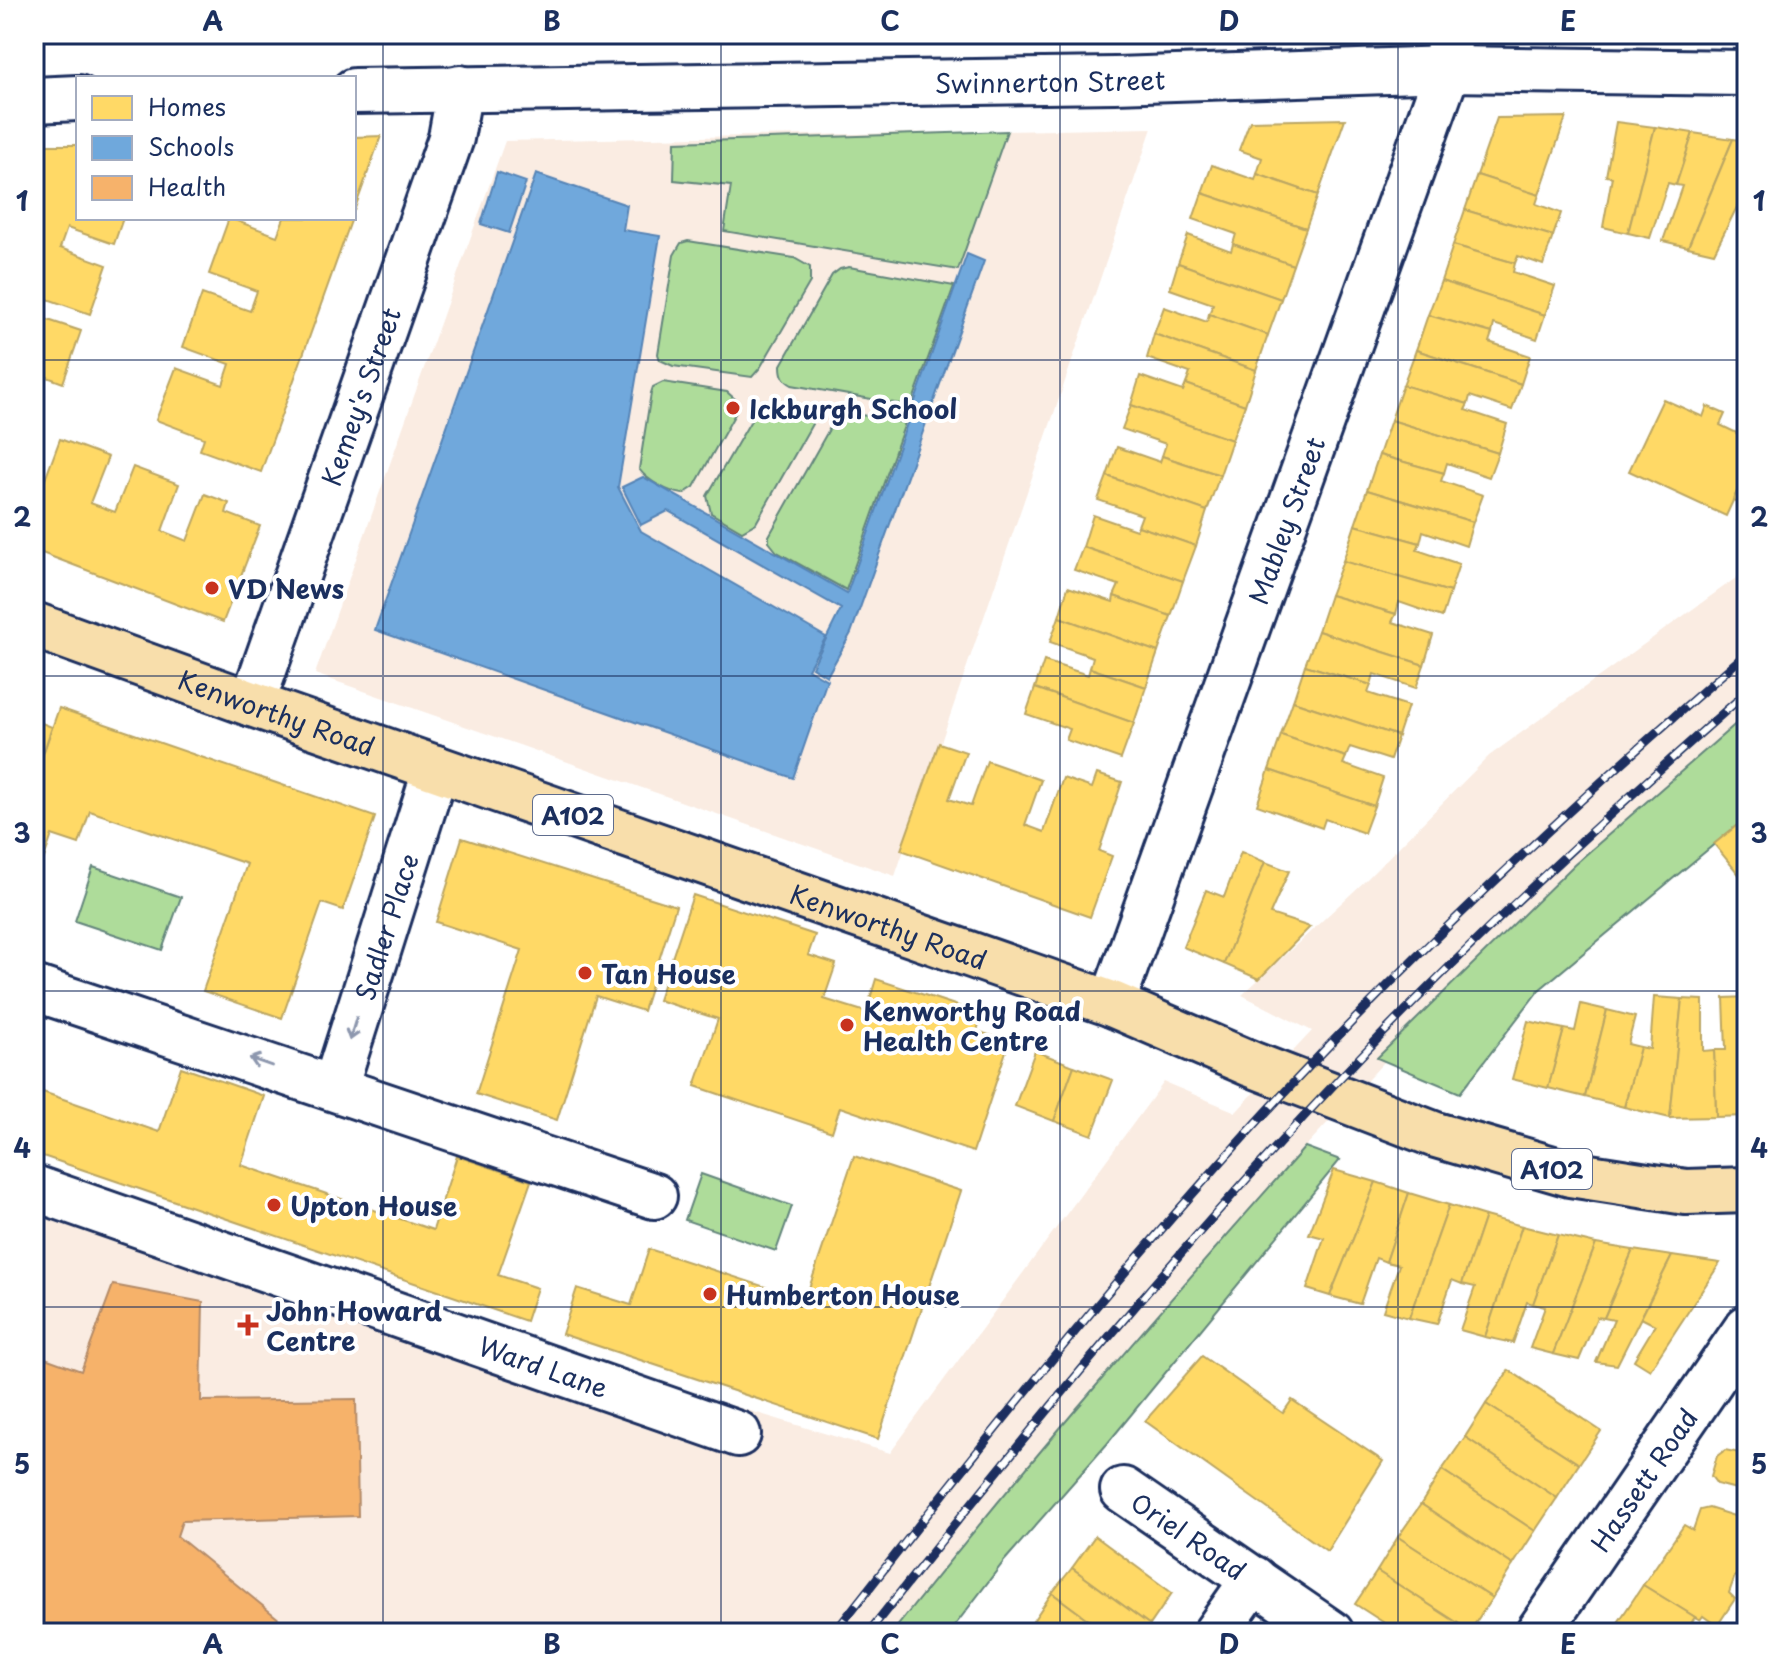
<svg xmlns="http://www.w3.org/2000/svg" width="1781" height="1667" font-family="'Playpen Sans',sans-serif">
<rect width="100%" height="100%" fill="#fff"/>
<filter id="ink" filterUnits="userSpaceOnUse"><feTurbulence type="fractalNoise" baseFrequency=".0125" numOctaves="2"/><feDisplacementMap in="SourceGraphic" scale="16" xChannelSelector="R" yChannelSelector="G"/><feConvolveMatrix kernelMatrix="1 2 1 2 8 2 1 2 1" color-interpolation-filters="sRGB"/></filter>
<g filter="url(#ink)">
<g fill="#faece2">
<path d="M1152 128 895 876 315 674 505 141Z"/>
<path d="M1747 570V817L1539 990 1460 1093 1385 1061 1305 1147 1129 1346 964 1542 892 1633H34V1196L890 1453 1164 1082 1236 1112 1312 1031 1242 995 1366 880 1489 756Z"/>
</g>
<g fill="#aedc9a" stroke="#64867c" stroke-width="2">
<path d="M1007 131 958 270 724 231 731 186 674 180 675 142Z"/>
<path d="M688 241 794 258 810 267V282L760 368 752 377 673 366 660 360 658 354 674 255 681 243Z"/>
<path d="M849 267 954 286 911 406 792 385C783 380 781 375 781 365L832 275 840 269Z"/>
<path d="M663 382 727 392 736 400V412L694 487 683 494C668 492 648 481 639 469L651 393 653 387Z"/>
<path d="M772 399 799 404 811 412 812 424 756 523 742 531 711 513 707 496 757 410 761 404Z"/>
<path d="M845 412 905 423 846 590 777 552 769 542V536L832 424 836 417Z"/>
<path d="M1747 714V817L1539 990 1460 1093 1377 1058 1574 865Z"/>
<path d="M93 867 181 897 162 950 75 921Z"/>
<path d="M1305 1147 1340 1160 1107 1444 1005 1560 949 1633H892C1024 1466 1164 1306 1305 1147Z"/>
<path d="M701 1174 792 1206 776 1251 685 1220Z"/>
</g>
<g fill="#ffd966" stroke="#bba664" stroke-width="2">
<path d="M1566 117 1539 195 1477 175 1497 118Z"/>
<path d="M1345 119 1318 195 1257 174 1262 158 1239 150 1250 121Z"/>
<path d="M1616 122 1655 127 1628 233 1603 227 1612 177 1606 176Z"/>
<path d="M1655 127 1693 133 1676 185 1668 183 1650 238 1628 233Z"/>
<path d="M1693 133 1733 139 1688 247 1663 241 1682 186 1676 185Z"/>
<path d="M381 136 354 211V137Z"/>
<path d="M1733 139 1747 141V199L1744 205H1738L1714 253 1688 247Z"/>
<path d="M34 145H78V218H123L114 244 67 228 60 248 107 265 90 314 42 297 36 316 81 331 63 383 34 372Z"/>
<path d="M1212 165 1255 180 1257 174 1318 195 1306 228 1202 193Z"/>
<path d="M1477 175 1539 195 1536 204 1561 213 1553 236 1465 210Z"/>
<path d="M1202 193 1306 228 1293 265 1233 244 1236 234 1193 219Z"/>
<path d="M1465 210 1553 236 1543 265 1518 256 1515 263 1453 245Z"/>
<path d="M229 218 277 236 284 218H352L261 472 200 450 204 438 156 420 176 368 223 385 230 364 183 347 202 294 250 311 257 291 209 274Z"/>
<path d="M1188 235 1231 251 1233 244 1293 265 1281 299 1178 263Z"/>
<path d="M1453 245 1515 263 1513 272 1555 286 1545 315 1441 281Z"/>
<path d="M1178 263 1281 299 1268 335 1209 314 1213 304 1170 289Z"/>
<path d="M1441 281 1545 315 1537 339 1494 324 1492 333 1428 315Z"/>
<path d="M1164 307 1207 322 1209 314 1268 335 1256 370 1154 334Z"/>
<path d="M1428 315 1492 333 1489 342 1530 356 1521 384 1416 350Z"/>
<path d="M1154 334 1256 370 1245 405 1186 384 1190 373 1147 358Z"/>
<path d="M1416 350 1521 384 1512 410 1470 396 1468 404 1403 385Z"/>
<path d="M1140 376 1183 391 1186 384 1245 405 1232 440 1131 405Z"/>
<path d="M1403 385 1468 404 1465 410 1507 424 1498 453 1391 420Z"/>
<path d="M1663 399 1703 417 1707 406 1725 414 1720 425 1747 438V470L1726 516 1629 471Z"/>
<path d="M1131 405 1232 440 1220 475 1162 456 1166 444 1122 429Z"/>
<path d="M1391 420 1498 453 1489 477 1447 463 1444 473 1379 455Z"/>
<path d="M60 439 108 457 90 503 115 512 133 467 179 484 162 531 187 541 205 494 229 503 226 513 260 526 223 622 34 550V482L43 485Z"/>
<path d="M1117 447 1160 462 1162 456 1220 475 1207 511 1107 476Z"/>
<path d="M1379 455 1444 473 1441 481 1483 495 1473 522 1367 490Z"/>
<path d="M1747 470V506L1733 500Z"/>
<path d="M1107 476 1207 511 1196 546 1138 526 1142 515 1098 500Z"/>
<path d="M1367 490 1473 522 1466 546 1423 531 1420 543 1355 525Z"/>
<path d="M1093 515 1136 530 1138 526 1196 546 1183 581 1083 547Z"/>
<path d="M1355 525 1420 543 1417 550 1459 564 1450 592 1343 561Z"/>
<path d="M1083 547 1183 581 1171 616 1114 596 1119 585 1074 570Z"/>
<path d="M1343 561 1450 592 1442 617 1399 602 1396 614 1330 595Z"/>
<path d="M1068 587 1113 602 1114 596 1171 616 1158 652 1059 617Z"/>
<path d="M1330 595 1396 614 1392 622 1433 635 1424 665 1318 631Z"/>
<path d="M1059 617 1158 652 1146 687 1090 668 1093 657 1050 642Z"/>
<path d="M1318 631 1424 665 1416 688 1374 674 1371 685 1305 665Z"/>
<path d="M1044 661 1088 675 1090 668 1146 687 1134 723 1035 688Z"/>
<path d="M1305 665 1371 685 1368 693 1408 706 1398 736 1293 701Z"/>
<path d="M1035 688 1134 723 1121 759 1066 740 1070 729 1026 714Z"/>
<path d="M1293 701 1398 736 1390 760 1350 747 1346 757 1281 735Z"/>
<path d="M59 708 375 817 343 910 322 903 282 1018 203 991 247 864 90 811 79 844 52 835 34 887V780Z"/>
<path d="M34 720 52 727 34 780Z"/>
<path d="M1281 735 1346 757 1343 764 1383 778 1374 806 1269 770Z"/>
<path d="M939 743 966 752 949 799 971 806 987 761 1041 780 1025 825 1044 832 1063 778 1092 788 1097 774 1122 782 1099 851 1112 856 1090 917 901 850Z"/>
<path d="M1269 770 1374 806 1364 833 1325 819 1322 828 1257 805Z"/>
<path d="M1747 817V881L1745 882 1714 844Z"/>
<path d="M462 838 676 906 643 1011 596 996 557 1120 476 1094 522 950 436 922Z"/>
<path d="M1241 852 1265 862 1224 964 1183 947 1206 890 1224 897Z"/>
<path d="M1265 862 1289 871 1270 914 1310 927 1259 979 1224 964Z"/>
<path d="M693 895 815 935 808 955 836 964 824 999 866 1012 876 979 982 1014 977 1031 1009 1042 973 1152 840 1107 832 1132 695 1086 718 1019 658 1000Z"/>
<path d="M1654 997 1682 999 1670 1118 1624 1107 1640 1047 1650 1049Z"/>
<path d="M1747 997V1116L1716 1117 1714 1050H1726L1724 998Z"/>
<path d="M1682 999 1703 1000V1051L1714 1050 1716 1117 1670 1118Z"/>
<path d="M1581 1004 1607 1010 1585 1097 1548 1088 1564 1029 1575 1031Z"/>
<path d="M1607 1010 1635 1017 1628 1044 1640 1047 1624 1107 1585 1097Z"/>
<path d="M1528 1021 1564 1029 1548 1088 1512 1079Z"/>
<path d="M1035 1051 1074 1066 1054 1121 1015 1106Z"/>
<path d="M1074 1066 1113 1080 1092 1135 1054 1121Z"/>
<path d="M181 1067 264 1096 241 1165 433 1230 457 1156 531 1181 498 1275 537 1288 526 1321 34 1153V1089L159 1132Z"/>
<path d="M854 1156 961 1191 878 1439 562 1334 577 1288 631 1305 649 1249 805 1300Z"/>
<path d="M1334 1170 1376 1182 1330 1296 1307 1289 1324 1238 1309 1234Z"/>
<path d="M1376 1182 1409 1193 1386 1262 1376 1258 1360 1304 1330 1296Z"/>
<path d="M1409 1193 1449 1205 1409 1318 1383 1311 1399 1265 1386 1262Z"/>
<path d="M1449 1205 1485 1216 1462 1284 1452 1280 1437 1324 1409 1318Z"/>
<path d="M1485 1216 1522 1226 1485 1337 1460 1330 1475 1287 1462 1284Z"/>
<path d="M1522 1226 1558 1235 1533 1304 1527 1302 1513 1343 1485 1337Z"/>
<path d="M1558 1235 1596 1244 1553 1354 1530 1348 1545 1307 1533 1304Z"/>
<path d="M1596 1244 1633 1250 1604 1318 1597 1317 1579 1360 1553 1354Z"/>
<path d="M1633 1250 1672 1256 1617 1365 1596 1362 1614 1320 1604 1318Z"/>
<path d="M1672 1256 1720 1263 1650 1370 1634 1360 1655 1325 1641 1318Z"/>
<path d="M1202 1356 1283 1413 1292 1400 1383 1461 1327 1551 1145 1421Z"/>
<path d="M1509 1370 1601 1431 1579 1464 1486 1404Z"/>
<path d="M1486 1404 1579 1464 1557 1498 1465 1437Z"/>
<path d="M1465 1437 1557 1498 1535 1531 1442 1470Z"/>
<path d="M1747 1447V1557L1741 1578 1735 1576 1729 1593 1735 1599 1717 1626 1703 1616 1700 1620 1695 1617 1643 1585 1684 1525 1693 1530 1700 1510 1709 1508 1734 1516 1740 1490 1717 1484 1711 1476 1717 1456 1725 1450 1745 1454Z"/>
<path d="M1442 1470 1535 1531 1513 1565 1421 1504Z"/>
<path d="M1421 1504 1513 1565 1492 1598 1398 1537Z"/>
<path d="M1095 1536 1172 1593 1150 1625 1072 1568Z"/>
<path d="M1398 1537 1492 1598 1470 1631 1377 1571Z"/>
<path d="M1072 1568 1150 1625 1146 1633H1106L1052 1593Z"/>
<path d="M1377 1571 1470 1631 1468 1633H1400L1355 1604Z"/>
<path d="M1643 1585 1695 1617 1686 1631 1689 1633H1611Z"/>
<path d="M1052 1593 1106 1633H1049L1033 1621Z"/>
</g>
<g fill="#6fa8dc" stroke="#5684b6" stroke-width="2">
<path d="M497 172 526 182 509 233 481 224Z"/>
<path d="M536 174 627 205 623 230 660 236 618 487 641 531 826 637 808 669 827 680 793 778 375 630Z"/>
<path d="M967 254 984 261 851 633 827 676 812 667 841 609 668 511 641 525 622 487 643 477 847 593Z"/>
</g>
<path fill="#f6b26b" stroke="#b48b67" stroke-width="2" d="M113 1285 203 1302 201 1401 356 1399 358 1516 182 1521 177 1536 296 1633H34V1354L81 1371Z"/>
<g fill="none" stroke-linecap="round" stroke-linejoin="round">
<g stroke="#1b2f5e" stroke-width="50">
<g id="minor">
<path id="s1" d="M354 91 1115 80 1448 69 1747 73"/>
<path d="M34 100 78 98"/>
<path id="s2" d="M252 704 451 138 460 88"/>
<path d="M34 988 654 1196"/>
<path id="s3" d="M1112 1004 1448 69 1449 34"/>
<path id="s4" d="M335 1087 436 768"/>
<path id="s5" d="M34 1188 738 1434"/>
<path id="s6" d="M1123 1490 1331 1633"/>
<path d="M1216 1633 1254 1579"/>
<path id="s7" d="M1538 1633 1747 1328"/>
</g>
</g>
<g stroke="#1b2f5e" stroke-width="50">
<g id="trunk">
<path id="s8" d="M34 625 252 704 1112 1004 1251 1064 1436 1135 1570 1174 1686 1192 1747 1190"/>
</g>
</g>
<use href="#minor" stroke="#fff" stroke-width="44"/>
<use href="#trunk" stroke="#f8deab" stroke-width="44"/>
<g stroke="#1b2f5e" stroke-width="9">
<g id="rail">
<path d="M834 1633C996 1426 1160 1219 1343 1031 1471 899 1608 773 1747 653"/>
<path d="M868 1633C1026 1433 1188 1236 1365 1052 1486 926 1616 807 1747 692"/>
</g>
</g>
<use href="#rail" stroke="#fff" stroke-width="6" stroke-dasharray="18" stroke-linecap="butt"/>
</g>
<defs><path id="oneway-shaft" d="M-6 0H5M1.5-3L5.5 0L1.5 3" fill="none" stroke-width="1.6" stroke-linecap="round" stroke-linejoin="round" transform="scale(2)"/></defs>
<g stroke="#8d97ae">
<use href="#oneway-shaft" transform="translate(353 1029) rotate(107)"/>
<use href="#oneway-shaft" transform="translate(261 1062) rotate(-161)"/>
</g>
</g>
<path fill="none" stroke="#1b2f5e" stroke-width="2" stroke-opacity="0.55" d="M383 34V1633M721 34V1633M1060 34V1633M1398 34V1633M34 360H1747M34 676H1747M34 991H1747M34 1307H1747"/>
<g fill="#c8321e" stroke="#fff" stroke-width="3">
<circle cx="733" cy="408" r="8"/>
<circle cx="212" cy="588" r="8"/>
<circle cx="585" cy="973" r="8"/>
<circle cx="847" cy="1025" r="8"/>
<circle cx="274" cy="1205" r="8"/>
<circle cx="710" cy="1294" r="8"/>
<path d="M244 1313h8v8h8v8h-8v8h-8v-8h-8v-8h8z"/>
</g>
<g text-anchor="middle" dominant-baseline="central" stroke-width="8" stroke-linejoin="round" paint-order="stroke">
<g fill="#fff" stroke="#5f6d8e" stroke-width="2">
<rect x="533" y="795" width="80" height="40" rx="6"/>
<rect x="1512" y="1149" width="80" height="40" rx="6"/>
</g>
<g font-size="24" font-weight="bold" fill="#1b2f5e">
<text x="573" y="815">A102</text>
<text x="1552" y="1169">A102</text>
</g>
<g font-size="26" fill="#1b2f5e" stroke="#fff">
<text stroke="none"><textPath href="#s1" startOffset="696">Swinnerton Street</textPath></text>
<text stroke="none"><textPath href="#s2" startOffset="326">Kemey's Street</textPath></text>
<text stroke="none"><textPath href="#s3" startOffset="514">Mabley Street</textPath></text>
<text stroke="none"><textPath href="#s8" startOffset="258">Kenworthy Road</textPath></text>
<text stroke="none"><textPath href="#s8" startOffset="906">Kenworthy Road</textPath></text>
<text stroke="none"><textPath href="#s4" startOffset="168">Sadler Place</textPath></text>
<text stroke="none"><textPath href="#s5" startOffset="540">Ward Lane</textPath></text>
<text stroke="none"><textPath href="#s7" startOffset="186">Hassett Road</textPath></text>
<text stroke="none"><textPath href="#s6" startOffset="80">Oriel Road</textPath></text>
</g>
<g font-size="26" font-weight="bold" fill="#1b2f5e" stroke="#fff" text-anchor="start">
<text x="749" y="408">Ickburgh School</text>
<text x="228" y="588">VD News</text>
<text x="601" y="973">Tan House</text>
<text x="863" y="1010">Kenworthy Road<tspan x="863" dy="30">Health Centre</tspan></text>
<text x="290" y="1205">Upton House</text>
<text x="726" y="1294">Humberton House</text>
<text x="266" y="1310">John Howard<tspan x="266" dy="30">Centre</tspan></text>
</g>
</g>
<rect width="1781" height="1667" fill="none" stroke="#fff" stroke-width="88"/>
<rect x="76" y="76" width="280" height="144" fill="#ffffff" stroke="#a4acbf" stroke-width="2"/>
<rect x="92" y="96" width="40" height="24" fill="#ffd966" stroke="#a4acbf" stroke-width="2"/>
<text x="148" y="116" font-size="24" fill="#1b2f5e">Homes</text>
<rect x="92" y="136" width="40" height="24" fill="#6fa8dc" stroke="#a4acbf" stroke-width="2"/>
<text x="148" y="156" font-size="24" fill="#1b2f5e">Schools</text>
<rect x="92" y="176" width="40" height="24" fill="#f6b26b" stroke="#a4acbf" stroke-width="2"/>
<text x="148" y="196" font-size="24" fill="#1b2f5e">Health</text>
<rect x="44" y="44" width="1693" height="1579" fill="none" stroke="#1b2f5e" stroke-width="3"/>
<g font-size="26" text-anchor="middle" font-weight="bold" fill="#1b2f5e">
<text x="213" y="31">A</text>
<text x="552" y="31">B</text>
<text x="890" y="31">C</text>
<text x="1229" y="31">D</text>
<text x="1568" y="31">E</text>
<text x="22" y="211">1</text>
<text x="1759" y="211">1</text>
<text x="22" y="527">2</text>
<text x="1759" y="527">2</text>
<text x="22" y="843">3</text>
<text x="1759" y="843">3</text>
<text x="22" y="1158">4</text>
<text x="1759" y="1158">4</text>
<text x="22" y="1474">5</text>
<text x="1759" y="1474">5</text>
<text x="213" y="1654">A</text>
<text x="552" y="1654">B</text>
<text x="890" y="1654">C</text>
<text x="1229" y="1654">D</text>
<text x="1568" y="1654">E</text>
</g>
</svg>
